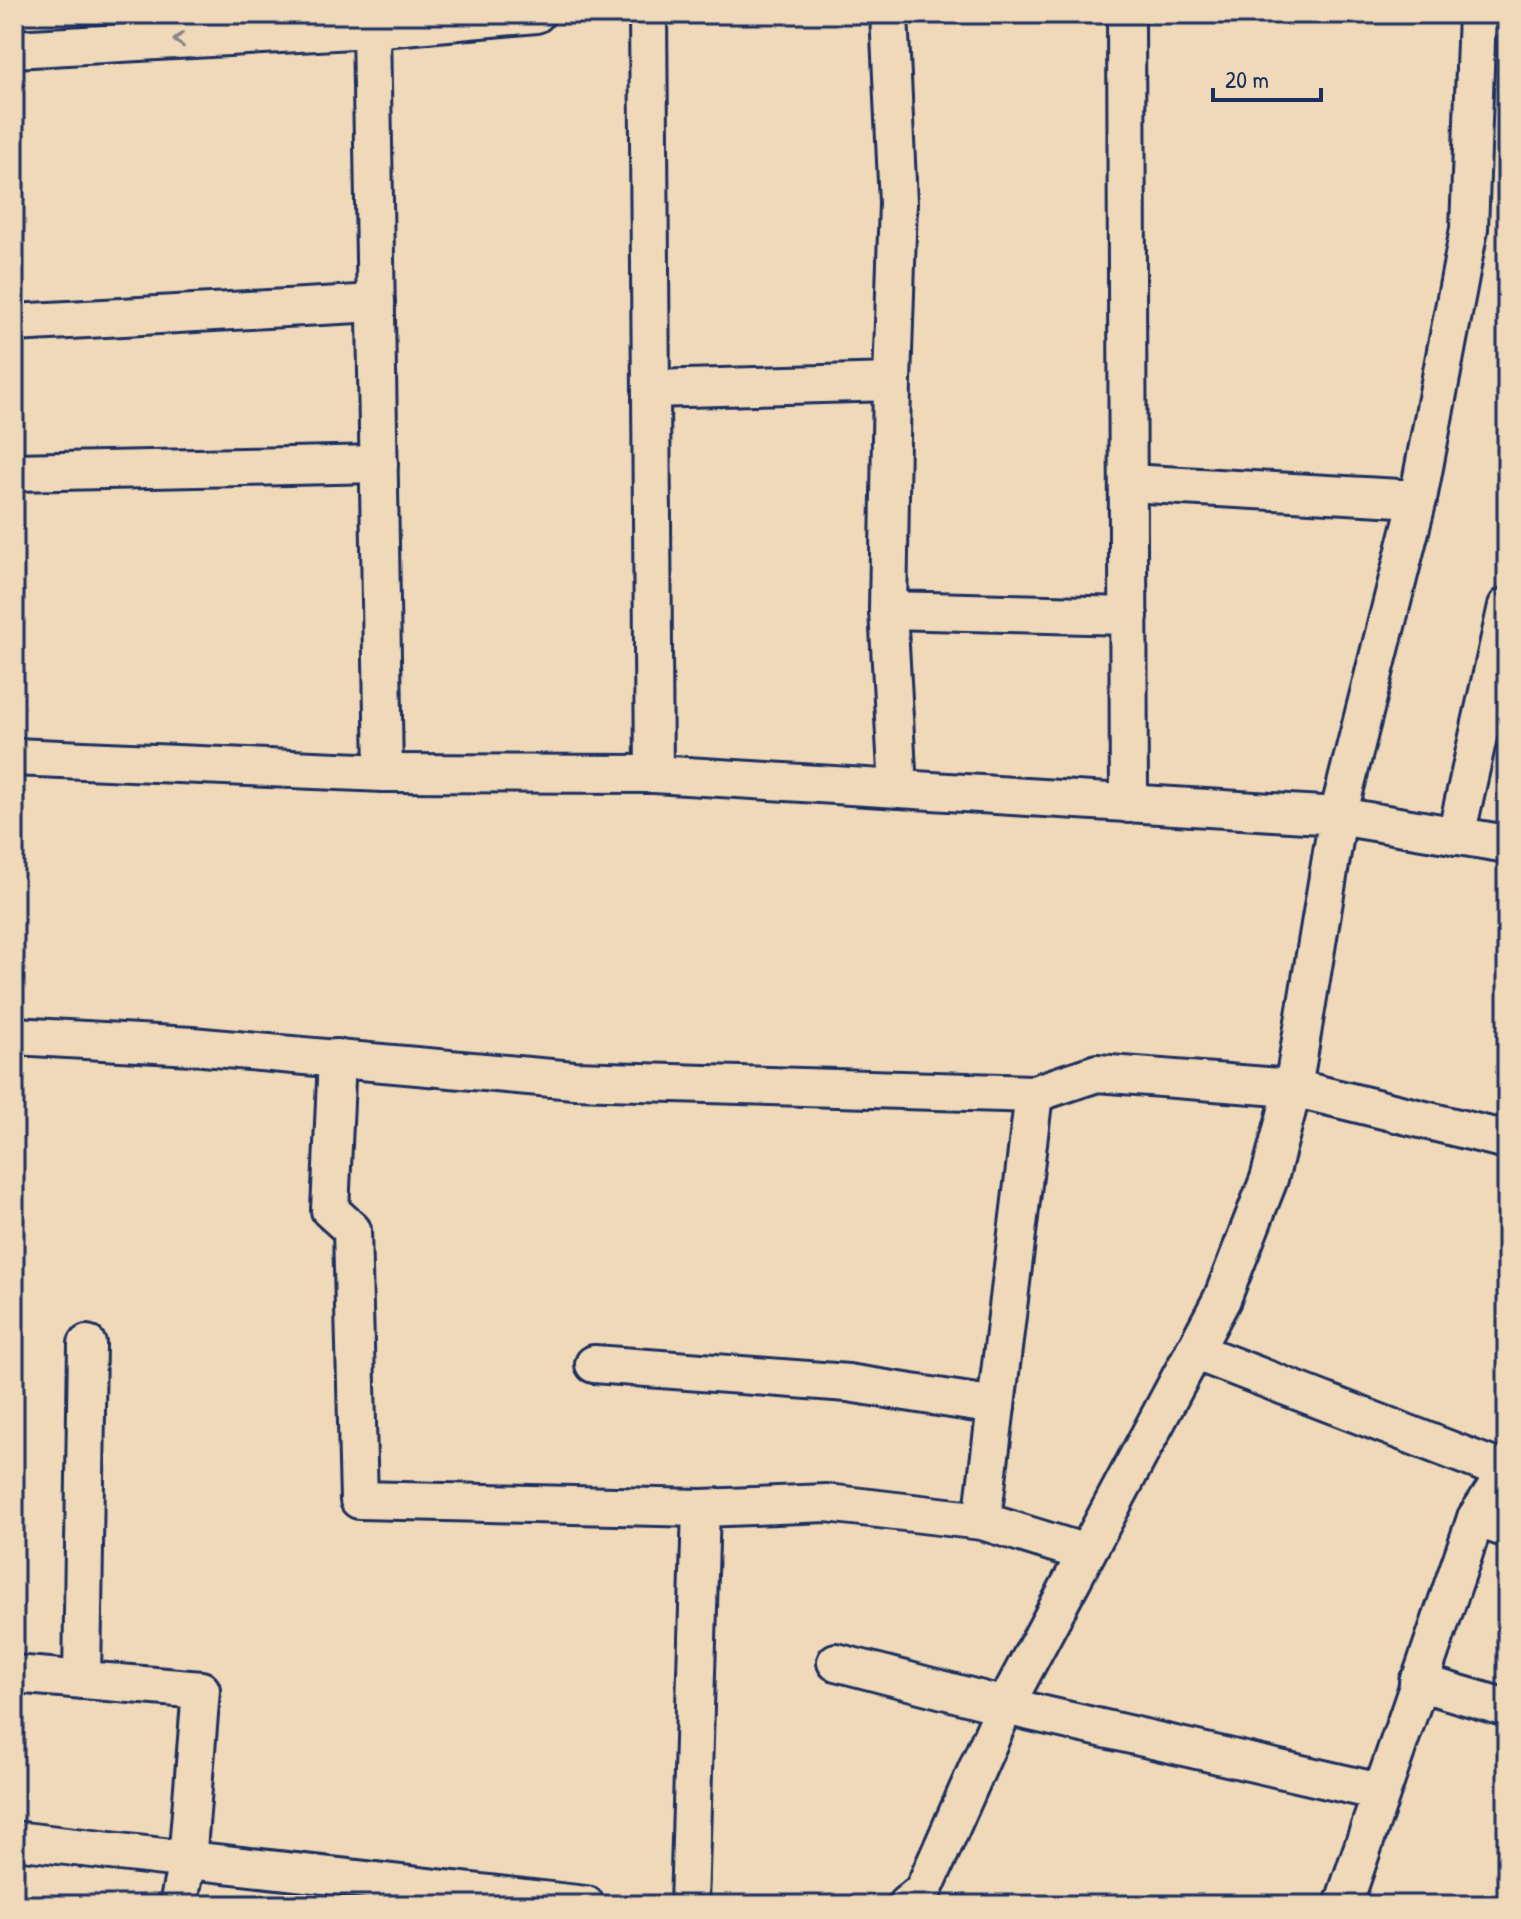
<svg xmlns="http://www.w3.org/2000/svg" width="1521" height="1919" font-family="'Patrick Hand',sans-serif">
<rect width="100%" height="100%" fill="#efd9b8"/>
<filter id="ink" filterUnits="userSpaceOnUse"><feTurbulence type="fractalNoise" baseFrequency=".0125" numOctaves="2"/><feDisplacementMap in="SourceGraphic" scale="16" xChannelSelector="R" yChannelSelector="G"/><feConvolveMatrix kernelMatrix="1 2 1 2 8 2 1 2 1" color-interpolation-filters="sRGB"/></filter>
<g filter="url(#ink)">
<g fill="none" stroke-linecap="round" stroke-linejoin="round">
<g stroke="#1b2f5e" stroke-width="42">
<g id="minor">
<path d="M648 14 654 774 1338 816 1293 1088 1269 1179 1222 1299 1005 1706 923 1891 906 1905"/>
<path d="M1126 14 1129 804"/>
<path d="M1477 14 1469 229 1418 499 1338 816 1507 844"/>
<path d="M14 49 371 29 536 14"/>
<path d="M14 323 376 303"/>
<path d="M892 382 888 610 1129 616"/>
<path d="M651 389 892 382 898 203 889 14"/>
<path d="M14 472 379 464"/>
<path d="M1128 483 1418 499"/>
<path d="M888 610 898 789"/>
<path d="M14 757 384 773 371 29"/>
<path d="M384 773 654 774"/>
<path d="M1456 836 1507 606"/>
<path d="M14 1036 192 1046 574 1080 1034 1094 982 1521 1086 1553"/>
<path d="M337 1058 330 1210 352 1230 359 1500 701 1508"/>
<path d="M1034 1094 1097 1073 1293 1088 1507 1140"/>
<path d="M1194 1351 1507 1472"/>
<path d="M594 1364 848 1383 996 1406"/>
<path d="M1476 1518 1507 1529"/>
<path d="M836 1662 1005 1706 1380 1792"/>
<path d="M14 1674 201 1690 187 1861 178 1905"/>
<path d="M82 1680 87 1344"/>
<path d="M1418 1682 1507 1708"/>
<path d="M14 1840 586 1905"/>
<path d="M689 1905 701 1508 827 1503 982 1521"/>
<path d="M1343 1905 1476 1518 1507 1471"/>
</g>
</g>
<use href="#minor" stroke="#efd9b8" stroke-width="36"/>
</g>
<defs><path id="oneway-chevron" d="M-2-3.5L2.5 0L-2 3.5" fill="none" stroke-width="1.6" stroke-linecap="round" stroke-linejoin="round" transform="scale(2)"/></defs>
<use stroke="#85848b" href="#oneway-chevron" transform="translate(179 40) rotate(177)"/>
</g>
<rect width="1521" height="1919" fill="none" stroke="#efd9b8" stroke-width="48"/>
<rect x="24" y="24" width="1473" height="1871" fill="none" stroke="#1b2f5e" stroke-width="3" filter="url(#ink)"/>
<path d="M1213 88v12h108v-12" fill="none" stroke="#1b2f5e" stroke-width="4"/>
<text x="1225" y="88" font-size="24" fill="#1b2f5e" stroke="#efd9b8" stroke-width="6" paint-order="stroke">20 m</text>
</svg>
